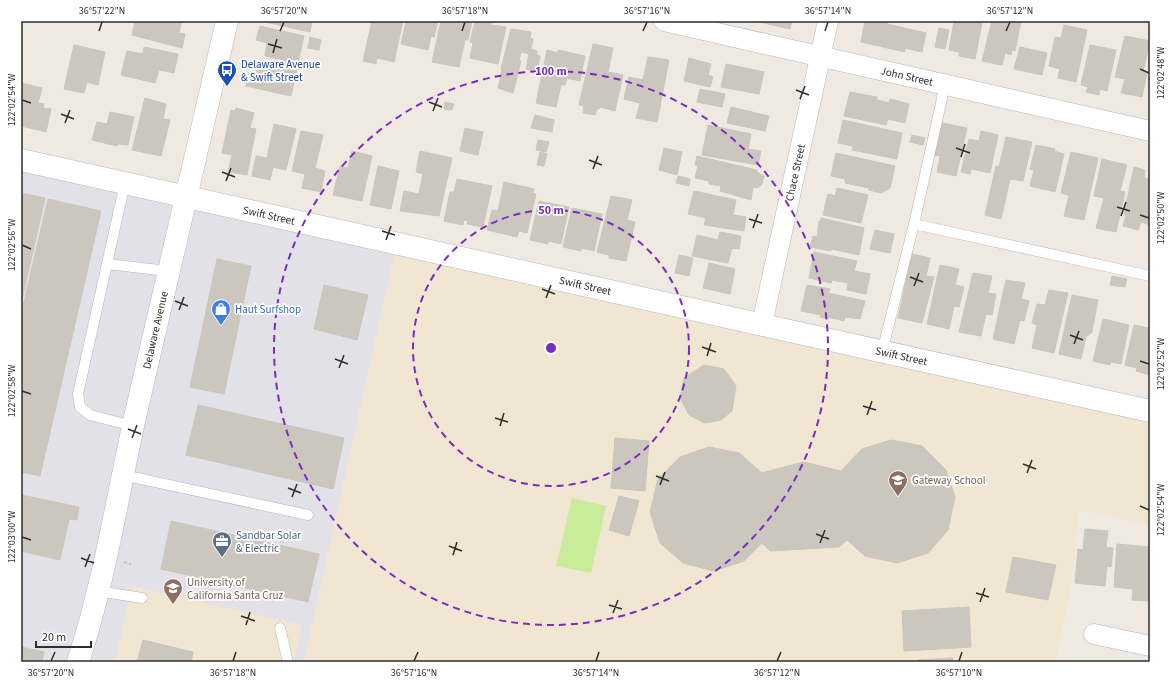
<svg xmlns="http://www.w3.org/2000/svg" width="1171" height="683" font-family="'Source Sans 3',sans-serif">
<rect width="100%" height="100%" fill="#efe9e1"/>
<path fill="#e3e1e8" d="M21 163 396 246 304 662H21Z"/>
<g fill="#f0e6d1">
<path d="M396 246 1150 411V525L1079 510 1069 600 1055 662H304Z"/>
<path d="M132 586 302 625 294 662H115Z"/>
</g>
<path fill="#c9ec9a" d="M572 498 606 506 591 573 556 566Z"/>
<g fill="#cbc7bf" stroke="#cbc5ba">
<path d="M135 21H182L179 33 185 34 182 48 132 35Z"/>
<path d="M261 21H312L310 32Z"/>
<path d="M372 21H403L394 62 377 58 376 64 363 61Z"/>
<path d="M406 21H438L434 37 431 36 428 50 401 44Z"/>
<path d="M441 21H472L468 40H465L459 67 432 62Z"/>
<path d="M475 21 491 22V25L506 27 498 64 470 58 473 43 470 42Z"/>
<path d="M755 21H792L790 29Z"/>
<path d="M865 21H887V24L926 33 922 52 905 48V52L861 42Z"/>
<path d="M954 21 982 23 975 59 959 56V52L949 50Z"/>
<path d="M992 21H1021L1015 51 1012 50 1011 55 1005 53 1002 65 982 61Z"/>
<path d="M1064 25 1087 30 1076 82 1058 78 1060 69 1049 66 1055 37 1061 38Z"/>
<path d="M260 26 304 36 298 63 265 56 267 43 256 40Z"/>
<path d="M939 28 949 30 945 49 935 47Z"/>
<path d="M511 29 531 32 530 38 533 39 531 49 537 51V55L540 56 537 72 526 69 529 54 521 52 519 60 521 61 513 93 498 88 502 70 501 69Z"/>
<path d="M1125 36 1150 41 1143 72 1147 73 1142 97 1121 93 1125 79 1115 77Z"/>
<path d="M310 37 321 40 319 50 308 48Z"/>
<path d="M593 44 613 48 608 72 623 75 615 111 600 107 599 109H597L595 115 583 113 584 106 579 105Z"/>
<path d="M74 45 105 52 98 85 87 82 84 93 64 89Z"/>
<path d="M1090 45 1116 50 1107 91 1100 89 1099 95 1086 92 1088 87 1081 85Z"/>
<path d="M144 47 178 54 174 73 159 70 155 83 121 75 127 51 143 54Z"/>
<path d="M1020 47 1047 53 1042 75 1014 69Z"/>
<path d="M547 50 558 53V50L585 56 580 81 567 78 565 85H561L556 107 536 103Z"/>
<path d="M648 57 669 60 657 122 636 118 640 103 624 99 629 77 643 80Z"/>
<path d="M689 58 711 64 708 75 713 77 710 87 684 81Z"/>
<path d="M259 60 297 69 291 96 246 86 249 73 256 75Z"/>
<path d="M726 64 764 72 759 94 721 87Z"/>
<path d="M21 83 42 88 38 103 44 104 43 108 51 109 46 132 21 126Z"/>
<path d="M700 89 725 94 722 107 697 102Z"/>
<path d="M850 92 877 97V100L889 103 890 99 909 104 905 123 888 119 886 125 844 116Z"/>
<path d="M145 98 166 104 163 119 170 120 161 156 132 150Z"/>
<path d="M445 102 454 104 452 110 444 109Z"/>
<path d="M731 107 769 116 765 131 727 123Z"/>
<path d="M236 108 254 113 250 128 256 129 247 175 228 172 232 155 222 153 231 110 235 111Z"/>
<path d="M110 112 134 117 128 145 118 144 117 146 92 140 97 122 107 124Z"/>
<path d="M535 115 554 120 552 132 531 128Z"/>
<path d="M843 120 902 133 897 159 852 150 853 146 838 143Z"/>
<path d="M942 123 967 128 956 176 937 172 940 156 934 155Z"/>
<path d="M274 124 296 129 286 170 273 167 270 180 252 176 256 156 267 158Z"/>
<path d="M708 125 751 134 748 149 761 151 758 165 702 155Z"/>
<path d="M465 128 483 132 478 155 460 151Z"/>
<path d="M301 131 323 135 315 168 325 171 321 192 302 188 305 174 292 171Z"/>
<path d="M981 131 998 135 990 173 971 169 970 174 961 172 969 139 979 141Z"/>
<path d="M912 135 925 138 923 145 910 142Z"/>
<path d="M1006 137 1032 142 1023 181 1010 179 1001 219 985 215 996 166 999 167Z"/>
<path d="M538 140 549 142 546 152 536 150Z"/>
<path d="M1036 145 1055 149 1054 151 1064 154 1055 192 1030 186 1034 170 1030 169Z"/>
<path d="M664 148 682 152 677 175 659 170Z"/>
<path d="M352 151 372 156 362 201 333 195 340 166 348 168Z"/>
<path d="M420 151 452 158 439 216 400 211 404 191 419 194 423 174 416 172Z"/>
<path d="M540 152 547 154 544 166 537 165Z"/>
<path d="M1071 152 1098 158 1084 220 1064 216 1069 195 1061 193Z"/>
<path d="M836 153 895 166 890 188 881 193 869 190V188L845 183V179L831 176Z"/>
<path d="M697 156 757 170V172L764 176 762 184 758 188 753 187 751 200 720 191 721 186 709 184V181L695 178 698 166 695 165Z"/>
<path d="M1102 159 1127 165 1120 191 1125 192 1116 232 1096 228 1104 198 1094 196Z"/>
<path d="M378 166 399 171 391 209 370 205Z"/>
<path d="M1134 167 1145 170 1144 178 1150 179V225L1141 222 1138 230 1123 226 1126 215 1124 214Z"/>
<path d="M678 176 690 179 689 186 676 183Z"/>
<path d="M457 179 492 186 483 227 467 224 468 221 464 220 463 225 444 221 450 192H454Z"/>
<path d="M504 182 534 189 533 193 536 194 527 233 519 231 517 237 487 230 492 210 498 211Z"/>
<path d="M837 188 868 195 861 223 823 215 828 194 835 196Z"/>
<path d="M694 191 736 200 733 215 746 217 744 231 704 225 706 218 688 214Z"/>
<path d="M21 193 45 198 21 304Z"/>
<path d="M611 196 632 200 627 220 635 222 626 261 609 258V255L597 252Z"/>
<path d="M48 199 101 211 40 476 21 472V315Z"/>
<path d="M539 201 569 207 561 244 548 241V244L530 240Z"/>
<path d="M572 208 602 214 594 251 581 248V251L563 247Z"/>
<path d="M821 218 864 228 859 255 832 249 831 251 810 247 813 236 817 237 819 221H821Z"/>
<path d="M875 230 894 234 890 253 870 249Z"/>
<path d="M720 232 741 236 739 249 732 248 728 263 692 256 697 235 718 240Z"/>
<path d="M814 252 857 261 854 271 870 274 866 294 847 290 848 283 832 280 831 283 809 278Z"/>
<path d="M912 254 930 258 926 276 934 277 922 323 898 318Z"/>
<path d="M679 255 693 258 689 276 675 273Z"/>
<path d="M217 259 251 266 224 394 190 387Z"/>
<path d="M709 263 735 269 730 294 703 288Z"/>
<path d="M940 265 959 269 955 285 964 287 959 307 954 306 949 329 927 324Z"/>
<path d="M973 273 992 276 988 293 996 294 992 315 986 314 981 336 959 332Z"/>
<path d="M1112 276 1127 279 1125 287 1110 285Z"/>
<path d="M1006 280 1025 283 1021 299 1029 301 1024 321 1020 320 1014 344 993 339Z"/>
<path d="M324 285 368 295 357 340 314 329Z"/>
<path d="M807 285 830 289 828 293 865 301 860 319 845 317 844 321 828 317V319L820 317 821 315 801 311Z"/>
<path d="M1049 290 1068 293 1054 353 1032 348 1037 325 1032 323 1037 304 1045 305Z"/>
<path d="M1072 295 1098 300 1092 332 1088 336H1086L1081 359 1059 354Z"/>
<path d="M1103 319 1129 325 1121 364 1111 362 1110 365 1093 361Z"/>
<path d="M1150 322V375L1136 371 1137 368 1125 365 1134 325 1148 328Z"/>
<path d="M704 365 724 369 736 386 732 411 721 420 705 423 689 415 680 398 684 378Z"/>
<path d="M198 405 344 438 333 489 186 455Z"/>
<path d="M615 438 649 441 645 491 611 488Z"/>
<path d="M891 440 922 446 946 470 955 497 948 530 928 553 897 563 865 556 847 540 839 547 770 551 762 543 744 561 714 571 683 563 660 543 650 512 658 479 680 457 709 447 739 453 762 473 803 462 841 471 862 449Z"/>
<path d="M21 495 79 507 77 520 69 519 60 560 21 551Z"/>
<path d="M619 496 639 501 629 536 609 530Z"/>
<path d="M171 521 319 554 308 602 161 569Z"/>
<path d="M1085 529 1108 531 1106 547 1113 548 1111 567 1107 566 1105 586 1075 583 1078 549 1083 550Z"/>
<path d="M1117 544 1150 547 1149 601 1132 600 1133 589 1114 587Z"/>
<path d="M1013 557 1056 565 1048 600 1006 592Z"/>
<path d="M969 607 971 647 904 651 902 611Z"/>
<path d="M143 640 193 652 191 662H137Z"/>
<path d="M21 647 44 652 42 662H21Z"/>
<path d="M953 658V662H918V660Z"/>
</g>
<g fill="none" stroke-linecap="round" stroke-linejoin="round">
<g stroke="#b4b7c1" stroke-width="11">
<g id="lane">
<path d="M125 183 78 394 80 407 90 415 133 426"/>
<path d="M914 224 1150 276"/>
<path d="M107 264 168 271"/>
<path d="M882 352 914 224 945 85"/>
<path d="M123 475 308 515"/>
<path d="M97 591 142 598"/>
<path d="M280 628 288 662"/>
</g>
</g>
<g stroke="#b4b7c1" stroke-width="21">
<g id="street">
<path id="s1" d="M664 21 1150 131"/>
<path id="s2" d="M762 324 828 21"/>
<path d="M1094 634 1150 646"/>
</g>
</g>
<g stroke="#b4b7c1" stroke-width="23">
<g id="secondary">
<path id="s3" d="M21 160 1150 411"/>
<path id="s4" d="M78 662C104 583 117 499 135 417 165 285 197 153 227 21"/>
</g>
</g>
<path stroke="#c9c9c9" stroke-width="2.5" stroke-dasharray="3 2" stroke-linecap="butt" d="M124 562 131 564"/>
<use href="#lane" stroke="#fff" stroke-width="10"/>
<use href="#street" stroke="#fff" stroke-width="20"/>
<use href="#secondary" stroke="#fff" stroke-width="22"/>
</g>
<path fill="none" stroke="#2e2e2e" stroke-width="1.5" d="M99 31 102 22M280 31 284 22M462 31 465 22M643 31 647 22M825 31 828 22M1006 31 1010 22M268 44 282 48M273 53 277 39M1140 69 1149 73M796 90 809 95M800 99 805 86M22 100 31 103M429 102 442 107M433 111 438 98M61 114 74 119M65 123 70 110M956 148 970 153M961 157 965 144M589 160 602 165M593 169 598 156M222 172 235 177M226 181 231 168M1117 207 1130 211M1140 215 1149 218M1121 216 1126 202M749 219 762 223M753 228 758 214M382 231 395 235M386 240 391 226M22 245 31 249M910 277 923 282M914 286 919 273M542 289 555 294M546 298 551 285M175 301 188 306M179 310 184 297M1070 335 1083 340M1074 344 1079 331M702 347 716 352M707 356 711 343M335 359 348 364M1140 361 1149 364M339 368 344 355M22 391 31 394M863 406 876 410M867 415 872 401M495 418 508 422M500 426 504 413M128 429 141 434M132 438 137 425M1023 464 1036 469M1027 473 1032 460M656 476 669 481M660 485 665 472M288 488 301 493M292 497 297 484M1140 506 1149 510M816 534 829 539M22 537 31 540M820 543 825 530M449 546 462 551M453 555 457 542M81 558 94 563M85 567 90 554M976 593 989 597M980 602 985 588M609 605 622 609M613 613 618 600M241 616 255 621M246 625 250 612M51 661 55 652M233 661 236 652M414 661 418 652M596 661 599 652M777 661 781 652M959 661 962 652"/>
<g fill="none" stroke="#7b2cbf" stroke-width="2" stroke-dasharray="7 5">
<circle cx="551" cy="348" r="138"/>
<circle cx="551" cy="348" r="277"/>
</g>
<defs>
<g id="bus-pin" transform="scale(1)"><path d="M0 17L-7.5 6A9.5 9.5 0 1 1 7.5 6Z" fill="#1a4fb4" stroke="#fff"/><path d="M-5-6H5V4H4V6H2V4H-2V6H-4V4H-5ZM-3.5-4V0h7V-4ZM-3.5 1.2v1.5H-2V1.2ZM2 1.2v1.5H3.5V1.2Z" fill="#fff"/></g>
<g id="shop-pin" transform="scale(1)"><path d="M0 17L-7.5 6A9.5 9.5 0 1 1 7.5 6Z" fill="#3f7fe0" stroke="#fff"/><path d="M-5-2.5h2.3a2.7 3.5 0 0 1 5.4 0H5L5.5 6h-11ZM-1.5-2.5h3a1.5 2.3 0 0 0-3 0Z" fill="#fff"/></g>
<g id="school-pin" transform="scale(1)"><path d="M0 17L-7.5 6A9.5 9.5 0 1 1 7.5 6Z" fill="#8d6e63" stroke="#fff"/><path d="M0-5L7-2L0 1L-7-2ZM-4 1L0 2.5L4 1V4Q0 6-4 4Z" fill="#fff"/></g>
<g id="office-pin" transform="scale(1)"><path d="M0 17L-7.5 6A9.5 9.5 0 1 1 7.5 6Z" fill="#5c6f8a" stroke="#fff"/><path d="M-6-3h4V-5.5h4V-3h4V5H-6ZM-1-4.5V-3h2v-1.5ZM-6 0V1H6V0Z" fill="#fff"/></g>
<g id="university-pin" transform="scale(1)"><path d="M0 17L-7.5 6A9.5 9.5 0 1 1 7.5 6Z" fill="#8d6e63" stroke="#fff"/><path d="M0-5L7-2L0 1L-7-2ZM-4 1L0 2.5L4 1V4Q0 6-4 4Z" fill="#fff"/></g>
</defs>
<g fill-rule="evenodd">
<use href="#bus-pin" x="227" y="70"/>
<use href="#shop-pin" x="221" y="309"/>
<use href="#school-pin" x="898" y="480"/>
<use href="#office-pin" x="222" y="541"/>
<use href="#university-pin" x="173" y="588"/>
</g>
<g text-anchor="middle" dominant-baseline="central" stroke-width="3.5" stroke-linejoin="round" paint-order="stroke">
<g font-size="11" fill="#164399" stroke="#fff" text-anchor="start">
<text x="241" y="64">Delaware Avenue<tspan x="241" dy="13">&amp; Swift Street</tspan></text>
</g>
<g font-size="11" fill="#2e2e2e" stroke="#fff">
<text stroke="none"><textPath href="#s1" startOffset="249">John Street</textPath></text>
<text stroke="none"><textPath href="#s2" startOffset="155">Chace Street</textPath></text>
<text stroke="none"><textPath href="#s3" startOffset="254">Swift Street</textPath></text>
<text stroke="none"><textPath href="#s3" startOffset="578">Swift Street</textPath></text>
<text stroke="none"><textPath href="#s4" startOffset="341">Delaware Avenue</textPath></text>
<text stroke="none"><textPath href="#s3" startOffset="902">Swift Street</textPath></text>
</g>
<g font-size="11" fill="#366cbe" stroke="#fff" text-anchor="start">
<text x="235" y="309">Haut Surfshop</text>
</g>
<g font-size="11" fill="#785e54" stroke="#fff" text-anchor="start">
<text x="912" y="480">Gateway School</text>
<text x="187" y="582">University of<tspan x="187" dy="13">California Santa Cruz</tspan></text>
</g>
<g font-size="11" fill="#4e5e75" stroke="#fff" text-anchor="start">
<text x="236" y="535">Sandbar Solar<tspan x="236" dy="13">&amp; Electric</tspan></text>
</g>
</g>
<circle cx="551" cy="348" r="6" fill="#7b2cbf" stroke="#fff" stroke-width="2"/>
<g font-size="12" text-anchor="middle" font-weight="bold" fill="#7b2cbf" stroke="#fff" stroke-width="3.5" stroke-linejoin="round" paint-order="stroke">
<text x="551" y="75">100 m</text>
<text x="551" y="214">50 m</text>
</g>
<rect width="1171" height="683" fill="none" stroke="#ffffff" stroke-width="44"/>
<path d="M36 641v6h55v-6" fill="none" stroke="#2e2e2e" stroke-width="2"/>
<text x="42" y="641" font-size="12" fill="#2e2e2e" stroke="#ffffff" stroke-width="3" paint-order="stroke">20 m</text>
<rect x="22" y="22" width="1127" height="639" fill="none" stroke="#2e2e2e" stroke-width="1.5"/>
<g font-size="10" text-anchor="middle" fill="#2e2e2e">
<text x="102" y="14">36°57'22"N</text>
<text x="284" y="14">36°57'20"N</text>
<text x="465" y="14">36°57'18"N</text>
<text x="647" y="14">36°57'16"N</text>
<text x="828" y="14">36°57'14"N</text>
<text x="1010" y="14">36°57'12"N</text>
<text transform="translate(1160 73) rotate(-90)" y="4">122°02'48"W</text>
<text transform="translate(11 100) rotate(-90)" y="4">122°02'54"W</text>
<text transform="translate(1160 218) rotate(-90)" y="4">122°02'50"W</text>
<text transform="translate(11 245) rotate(-90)" y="4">122°02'56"W</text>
<text transform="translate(1160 364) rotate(-90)" y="4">122°02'52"W</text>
<text transform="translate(11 391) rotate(-90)" y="4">122°02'58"W</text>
<text transform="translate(1160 510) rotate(-90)" y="4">122°02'54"W</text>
<text transform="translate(11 537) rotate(-90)" y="4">122°03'00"W</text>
<text x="51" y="676">36°57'20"N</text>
<text x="233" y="676">36°57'18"N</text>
<text x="414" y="676">36°57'16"N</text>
<text x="596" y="676">36°57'14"N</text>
<text x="777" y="676">36°57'12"N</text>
<text x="959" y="676">36°57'10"N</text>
</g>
</svg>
